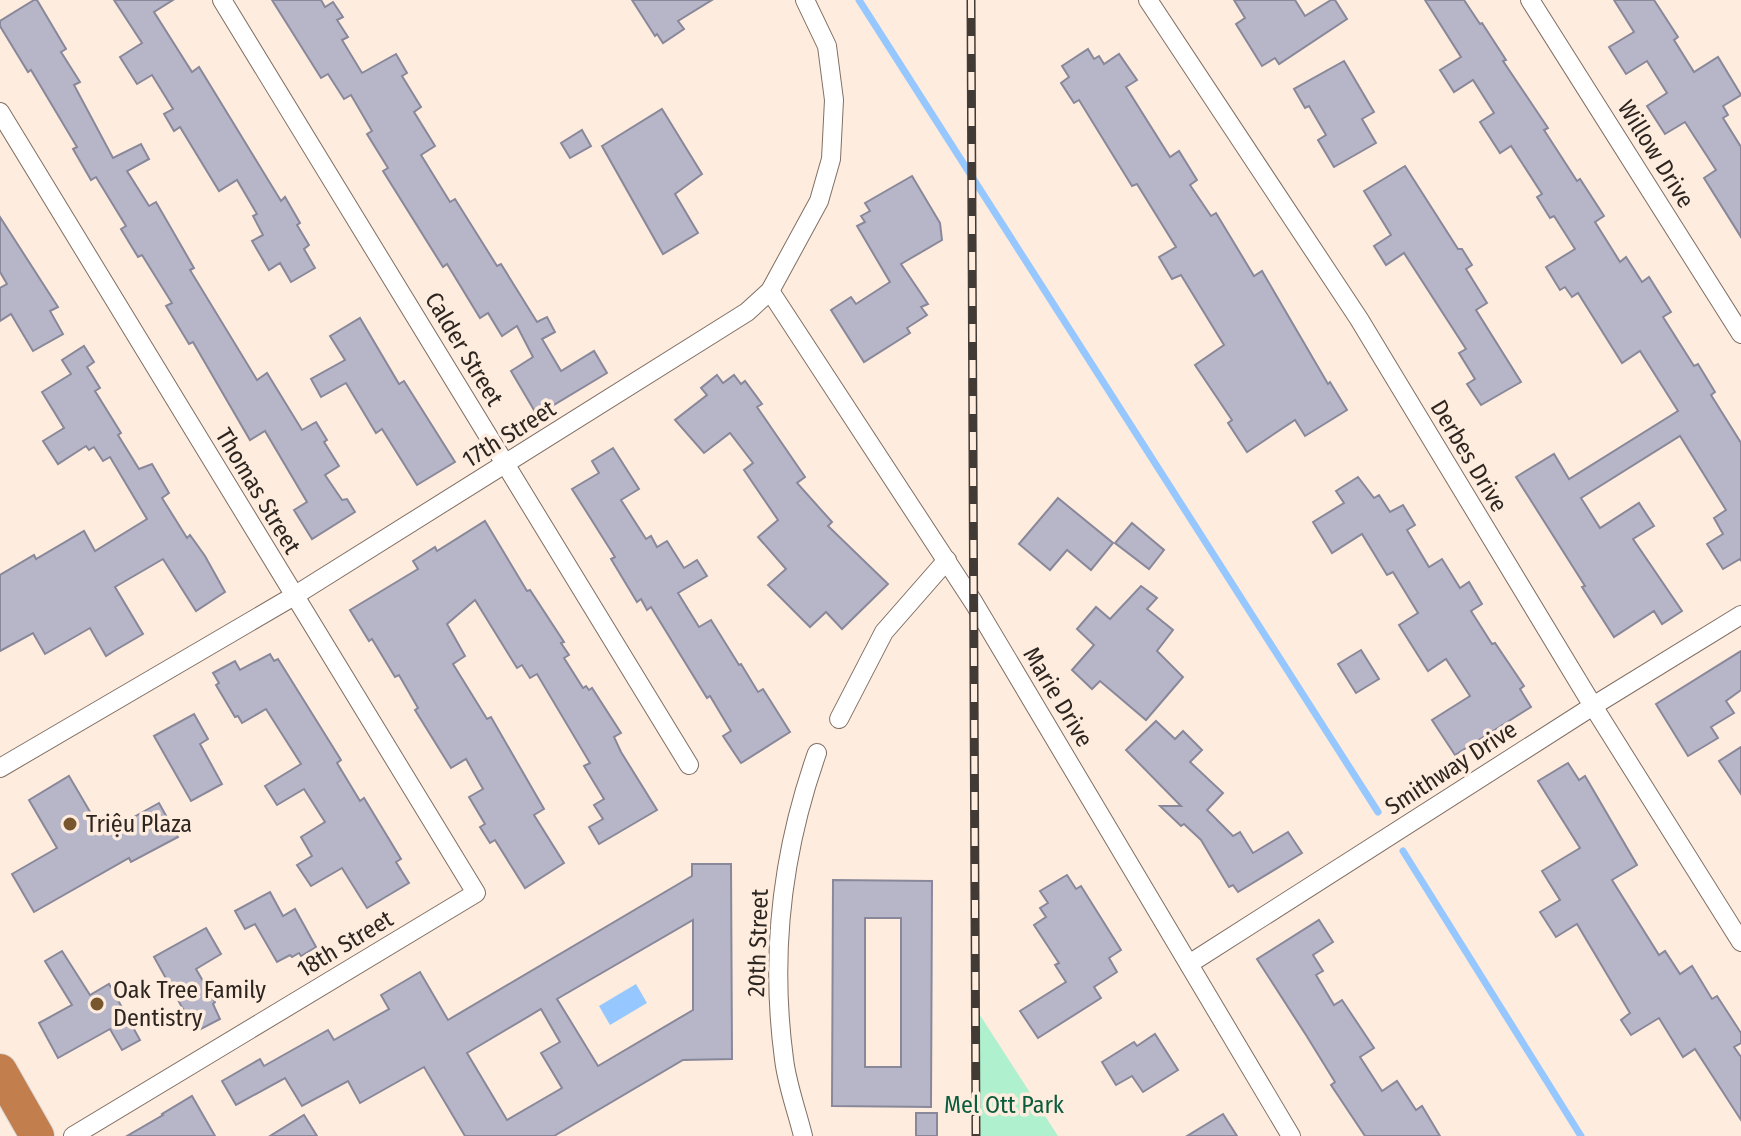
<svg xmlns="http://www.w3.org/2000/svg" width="1741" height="1136" font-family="'Fira Sans Condensed',sans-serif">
<rect width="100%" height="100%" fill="#feecde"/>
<path fill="#aff0cf" d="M976 1009 1058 1136H976Z"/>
<path fill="#96c8ff" d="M636 984 647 1003 610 1025 599 1006Z"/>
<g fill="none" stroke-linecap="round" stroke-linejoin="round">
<g stroke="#96c8ff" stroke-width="7">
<path d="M859 0 1378 812"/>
<path d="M1403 851 1581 1136"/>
</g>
</g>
<g fill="#b7b6c9" stroke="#89889a" stroke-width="2" fill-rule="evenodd">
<path d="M34 0H37L66 49 61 52 80 82 74 85 113 158 141 144 149 159 127 171 149 206 156 202 194 268 190 270 257 380 267 373 302 430 316 422 327 440 324 442 339 466 325 475 342 500 347 499 355 512 312 539 294 510 307 502 265 431 250 440 193 342 189 344 166 306 172 303 142 255 138 257 121 229 126 226 96 177 91 180 73 149 77 147 31 70 28 72 0 26V21Z"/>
<path d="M114 0H173L154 12 192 72 199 67 281 201 285 197 300 223 297 225 309 245 304 249 315 268 291 282 280 263 269 270 252 241 263 235 253 216 257 214 237 180 219 191 180 127 174 131 164 114 173 109 152 75 137 84 120 57 142 43Z"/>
<path d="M272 0H321L325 7 333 2 343 17 337 20 348 37 342 40 362 73 396 54 407 73 402 76 421 107 414 112 435 146 421 155 450 202 455 199 497 266 501 264 537 322 547 317 555 332 542 339 561 371 594 351 607 373 537 415 511 371 533 357 517 326 502 336 488 313 480 318 447 264 443 267 383 171 388 168 367 134 372 131 351 95 344 99 328 74 321 78Z"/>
<path d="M632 0H712L678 21 684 29 663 43 657 34 655 36Z"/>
<path d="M1234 0H1295L1305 16 1331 0H1335L1347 19 1279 64 1275 58 1262 66 1236 24 1245 18Z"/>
<path d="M1425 0H1464L1480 24 1482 23 1506 60 1503 61 1548 128 1544 130 1577 181 1580 179 1604 216 1595 222 1620 262 1626 257 1642 282 1649 277 1671 312 1663 317 1694 366 1698 364 1715 392 1711 395 1741 443V561L1740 559 1723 569 1707 544 1723 534 1714 518 1726 510 1680 436 1581 498 1600 528 1639 503 1654 526 1633 539 1682 611 1662 624 1654 611 1614 637 1582 587 1585 586 1516 477 1554 454 1569 479 1678 411 1640 351 1622 363 1578 293 1572 297 1565 287 1560 290 1546 267 1575 249 1554 216 1550 218 1537 197 1542 194 1511 146 1500 153 1480 122 1494 113 1473 80 1454 92 1440 70 1461 57Z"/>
<path d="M1614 0H1654L1678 37 1674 40 1694 72 1718 57 1741 95 1723 106 1728 115 1723 118 1741 147V237L1704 178 1716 170 1685 122 1665 134 1647 106 1667 93 1647 61 1626 74 1609 47 1634 32Z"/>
<path d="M1088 49 1094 59 1099 56 1104 64 1119 54 1137 80 1126 87 1170 157 1179 151 1197 180 1190 185 1211 216 1216 213 1254 276 1262 271 1328 384 1330 382 1347 410 1305 436 1295 420 1247 452 1228 423 1232 420 1195 365 1224 345 1181 275 1172 279 1159 257 1176 247 1137 184 1132 186 1079 100 1074 103 1061 83 1069 77 1062 66Z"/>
<path d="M1344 61 1374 112 1362 119 1376 143 1334 167 1318 140 1326 135 1309 106 1305 108 1294 89Z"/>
<path d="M662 109 702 174 675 194 698 233 663 254 602 146Z"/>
<path d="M582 130 591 146 570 158 561 143Z"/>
<path d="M1405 166 1458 249H1462L1472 265 1466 269 1487 303 1476 310 1521 382 1481 405 1467 384 1475 379 1459 353 1466 349 1404 253 1386 265 1374 246 1391 235 1364 191Z"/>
<path d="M912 176 940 223 942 240 901 264 928 304 921 307 927 315 907 328 910 333 864 362 831 310 851 297 856 304 890 282 857 226 865 222 861 216 870 211 865 203Z"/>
<path d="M0 217 58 307 50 311 63 334 33 351 11 314 0 321V288L7 284 0 272Z"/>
<path d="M360 318 399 384 404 381 455 462 417 485 382 429 376 433 346 383 321 397 311 379 345 360 330 336Z"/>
<path d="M84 346 94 362 87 367 100 388 95 391 121 433 118 435 139 469 152 464 169 493 162 498 187 538 190 535 205 556 225 592 196 611 163 559 115 587 143 634 114 651 106 656 90 628 45 654 33 633 0 651V575L34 555 36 559 84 531 95 551 147 519 110 457 103 461 94 447 89 450 86 446 58 464 43 441 64 428 42 392 71 374 62 360Z"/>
<path d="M717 375 723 383 734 375 741 384 745 381 762 404 757 407 805 477 797 483 832 522 828 526 888 584 842 629 826 612 810 627 768 585 786 569 758 537 778 520 744 470 753 463 730 433 704 453 675 420 707 395 701 388Z"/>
<path d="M613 448 639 489 621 500 646 539 651 536 657 547 667 541 684 568 697 560 707 576 678 593 699 627 711 620 739 665 741 664 758 692 763 689 790 732 741 763 723 736 731 731 710 696 707 698 651 607 647 610 641 599 637 602 611 559 615 557 572 489 599 473 592 461Z"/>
<path d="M1358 477 1374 498 1379 495 1390 512 1403 505 1415 525 1407 530 1429 567 1442 559 1460 588 1469 582 1482 604 1471 611 1492 644 1495 643 1524 686 1520 689 1531 707 1455 755 1432 720 1470 696 1446 659 1428 671 1399 625 1418 613 1393 572 1387 575 1362 534 1332 553 1313 522 1344 503 1336 491Z"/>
<path d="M1058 498 1113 543 1091 570 1067 550 1050 570 1019 544Z"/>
<path d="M485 521 527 591 530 590 564 642 561 643 569 655 564 658 583 688 586 686 589 690 592 688 621 733 614 737 621 752 657 810 599 844 589 827 603 819 594 805 604 799 584 766 590 763 537 674 530 678 522 665 517 668 475 600 447 624 465 656 453 664 487 719 491 717 544 809 534 815 564 863 525 888 495 840 490 843 480 827 485 824 469 797 483 789 466 759 451 768 415 710 418 708 399 675 395 677 372 639 369 641 350 610 418 569 413 561 435 547 437 551Z"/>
<path d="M1132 523 1164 550 1149 569 1115 543Z"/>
<path d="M1141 586 1157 598 1147 609 1173 630 1157 651 1183 677 1146 720 1100 681 1092 689 1072 670 1094 645 1077 629 1096 607 1110 619Z"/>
<path d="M1361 650 1379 679 1356 693 1338 664Z"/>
<path d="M1741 651V690L1726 701 1734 713 1711 727 1718 738 1688 756 1656 704Z"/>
<path d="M270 654 274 661 278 659 341 760 337 763 360 801 364 798 401 859 396 862 409 883 367 908 342 868 311 886 297 865 312 856 301 837 325 822 304 789 277 805 265 786 301 764 266 709 242 723 238 716 235 717 216 685 219 683 213 673 235 661 240 670Z"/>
<path d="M194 714 208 739 200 744 222 784 191 801 154 736Z"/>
<path d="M1156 721 1175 739 1183 731 1202 750 1190 762 1223 793 1207 810 1233 836 1240 832 1253 853 1288 832 1302 853 1238 892 1233 885 1229 887 1201 840 1184 824 1181 826 1160 806H1181L1126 750Z"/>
<path d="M1741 747V794L1719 761Z"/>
<path d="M1568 763 1579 780 1585 776 1637 865 1612 880 1659 955 1665 951 1680 974 1692 966 1712 999 1717 996 1741 1033V1043L1734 1047 1741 1057V1120L1695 1049 1683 1057 1659 1018 1631 1035 1621 1020 1630 1013 1577 924 1556 937 1540 912 1560 900 1542 871 1580 848 1538 781Z"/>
<path d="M69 776 103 834 159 803 178 837 131 862 129 858 34 912 12 874 57 848 29 800Z"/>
<path d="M692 864H731L732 1059 683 1060 554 1136H465L424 1067 360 1103 348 1081 302 1106 285 1078 236 1105 222 1081 260 1059 264 1066 328 1030 334 1040 389 1009 381 995 420 972 448 1020 692 876ZM693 920V1010L598 1066 557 999ZM541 1009 560 1042 541 1053 562 1088 507 1120 467 1053Z"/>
<path d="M1067 875 1076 889 1081 886 1121 950 1109 958 1117 972 1094 987 1101 998 1038 1038 1020 1011 1066 982 1055 965 1059 963 1034 925 1046 917 1040 908 1048 903 1040 891Z"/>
<path d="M833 880 932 881 931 1107 832 1106ZM865 918H901V1067H865Z"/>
<path d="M270 892 283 916 295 909 316 947 301 956 299 953 292 957 290 955 277 962 255 924 245 929 235 911Z"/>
<path d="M1319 920 1333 942 1313 955 1323 971 1316 975 1334 1005 1342 1000 1374 1048 1360 1057 1382 1091 1397 1081 1416 1110 1422 1106 1440 1136H1365L1331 1085 1335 1082 1306 1035 1257 959Z"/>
<path d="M206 928 221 954 196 969 215 1002 213 1004 220 1019 199 1030 191 1016 188 1018 154 957Z"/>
<path d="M62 951 90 995 109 984 140 1040 122 1050 110 1029 58 1058 39 1023 72 1005 45 961Z"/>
<path d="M1155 1034 1178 1070 1143 1092 1132 1076 1116 1085 1102 1062 1134 1042 1137 1046Z"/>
<path d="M192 1096 215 1136H127L163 1115 162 1114Z"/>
<rect x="916" y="1113" width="21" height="23"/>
<path d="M1223 1114 1237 1136H1187Z"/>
<path d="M304 1115 317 1136H270Z"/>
</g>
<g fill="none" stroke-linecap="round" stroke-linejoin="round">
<g stroke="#806f64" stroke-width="20">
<g id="street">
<path d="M222 0 689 765"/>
<path d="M1148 0 1359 319 1593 706 1741 942"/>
<path d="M1530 0 1741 334"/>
<path d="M0 112 476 893 73 1136"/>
<path d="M770 291 974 603 1291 1136"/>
<path d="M839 719 884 632 947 560"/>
<path d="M0 768 294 596 747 312 770 291 819 201 831 159 834 100 827 46 805 0"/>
<path d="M1189 964 1593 706 1741 615"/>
<path d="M803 1136C797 1111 787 1085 784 1059 770 955 782 852 817 753"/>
</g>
</g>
<g stroke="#d9d8d7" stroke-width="36">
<path id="highway" d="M0 1071 37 1136"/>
</g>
<use href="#street" stroke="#fff" stroke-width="18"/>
<use href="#highway" stroke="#c37e4d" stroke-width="34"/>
<g stroke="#423a34" stroke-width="9">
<path id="rail" d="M971 0 976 1136"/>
</g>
<use href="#rail" stroke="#feecde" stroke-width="6" stroke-dasharray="18" stroke-linecap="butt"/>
</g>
<g fill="#78572e" stroke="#feecde" stroke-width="3">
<circle cx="70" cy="824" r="8"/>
<circle cx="97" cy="1004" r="8"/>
</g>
<g text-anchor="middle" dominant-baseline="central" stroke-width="7" stroke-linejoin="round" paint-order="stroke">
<g font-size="24" fill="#2c2520" stroke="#feecde">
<text transform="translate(1656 154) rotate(58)">Willow Drive</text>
<text transform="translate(464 349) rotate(59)">Calder Street</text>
<text transform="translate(509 434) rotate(-32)">17th Street</text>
<text transform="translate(1469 456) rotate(59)">Derbes Drive</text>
<text transform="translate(258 491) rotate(59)">Thomas Street</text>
<text transform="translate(1058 697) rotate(59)">Marie Drive</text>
<text transform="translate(1451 768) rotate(-33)">Smithway Drive</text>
<text transform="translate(758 943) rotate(-88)">20th Street</text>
<text transform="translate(345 944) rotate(-31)">18th Street</text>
</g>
<g font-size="24" fill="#2c2520" stroke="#feecde" text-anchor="start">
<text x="86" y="824">Triệu Plaza</text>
<text x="113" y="990">Oak Tree Family<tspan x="113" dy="28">Dentistry</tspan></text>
</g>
<g font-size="24" fill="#0a5c3e" stroke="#feecde">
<text x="1004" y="1105">Mel Ott Park</text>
</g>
</g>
</svg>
